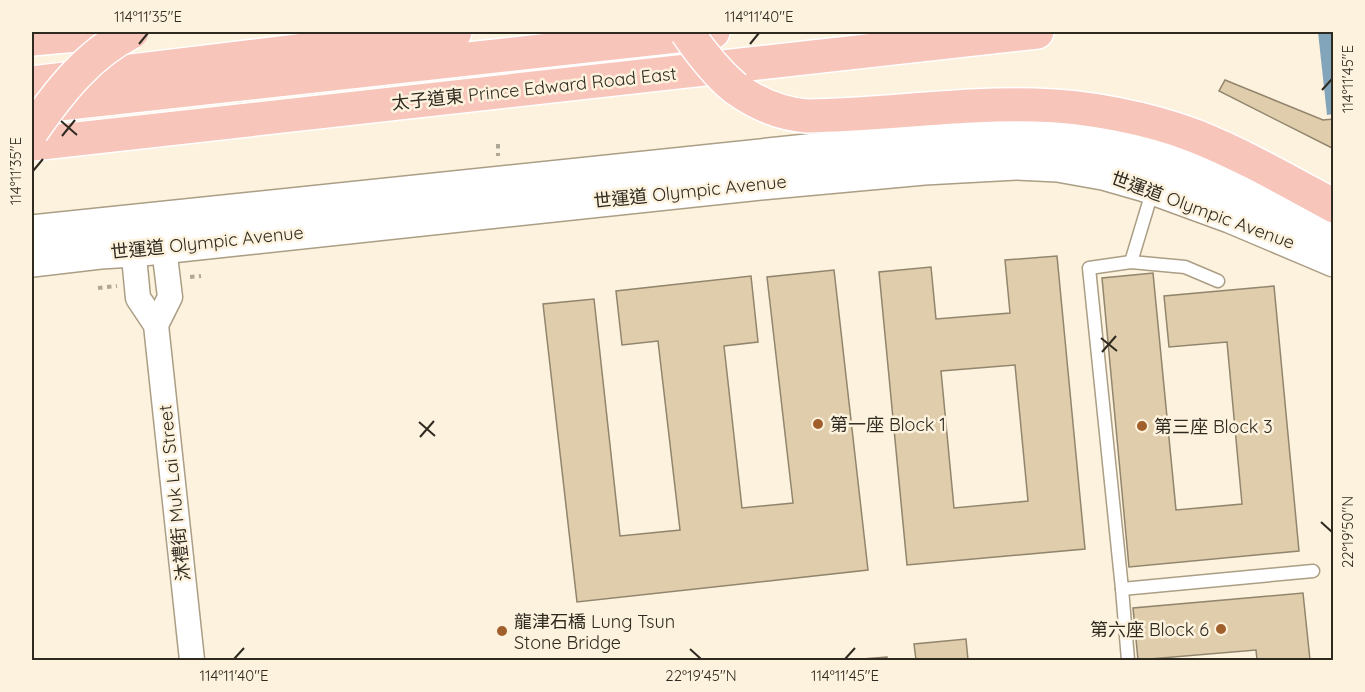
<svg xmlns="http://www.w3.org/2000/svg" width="1365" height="692" font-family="Quicksand,'Noto Sans TC',sans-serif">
<rect width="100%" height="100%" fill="#fdf2dd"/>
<path fill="#83a5bb" d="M1318 32H1333V114L1327 115Z"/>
<g fill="#dfcdab" stroke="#92856d" stroke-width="1.5" fill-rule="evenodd">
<path d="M1225 80 1323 120 1334 119V149L1219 91Z"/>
<path d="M1057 256 1085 549 907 565 879 272 931 267 936 319 1010 313 1005 260ZM1015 365 1028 501 954 508 941 371Z"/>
<path d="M834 270 868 570 577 602 543 304 594 299 620 536 680 530 658 341 622 345 616 291 751 276 758 342 724 346 742 508 793 503 767 277Z"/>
<path d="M1153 273 1176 510 1242 504 1227 342 1169 347 1164 296 1274 286 1299 551 1129 567 1102 278Z"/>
<path d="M1303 593 1310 660H1257L1256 650 1138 660 1133 608Z"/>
<path d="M966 639 968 660H916L914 644Z"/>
<path d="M887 657V660H849Z"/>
</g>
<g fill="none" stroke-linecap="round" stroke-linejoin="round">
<g stroke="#ab9e85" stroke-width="15">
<g id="service">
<path d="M1131 262 1153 189"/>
<path d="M1122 589 1313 571"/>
<path d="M1128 660 1122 589 1089 268 1131 262 1185 267 1218 281"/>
</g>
</g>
<g stroke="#ab9e85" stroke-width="27">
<g id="minor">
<path d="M132 236 138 298 156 325 192 660"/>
<path d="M156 325 170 297 162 232"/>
</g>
</g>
<g stroke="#ab9e85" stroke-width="36">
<g id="secondary">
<path d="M32 232 874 144C952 137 1033 128 1111 145 1189 162 1261 197 1334 228"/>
<path d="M32 260 100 252 133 250 760 183 924 168 1016 163 1058 165 1103 173 1145 185 1230 216 1334 260"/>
</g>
</g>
<g stroke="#fff" stroke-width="36">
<g id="primary">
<path d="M32 39 110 32"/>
<path d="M32 83 455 32"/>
<path d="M735 88C757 104 780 114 807 116 883 115 959 103 1035 105 1086 106 1148 118 1195 136 1243 155 1288 181 1334 206"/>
<path d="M32 107 713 32"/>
<path d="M32 144 1037 32"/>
</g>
</g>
<g stroke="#b0a897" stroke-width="4" stroke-dasharray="4.5 4.5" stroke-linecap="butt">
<path d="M498 144V156"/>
<path d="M190 277 201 276"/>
<path d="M98 288 117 286"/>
</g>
<use href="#service" stroke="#fff" stroke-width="12"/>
<use href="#minor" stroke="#fff" stroke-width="24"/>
<use href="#secondary" stroke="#fff" stroke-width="33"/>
<use href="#primary" stroke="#f8c5bb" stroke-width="33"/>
<g stroke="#fff" stroke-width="36" stroke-linecap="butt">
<g id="primary-bridge">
<path d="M687 32C701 53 716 72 735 88"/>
<path d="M32 131C59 92 88 54 132 32"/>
</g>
</g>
<use href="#primary-bridge" stroke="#f8c5bb" stroke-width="33"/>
</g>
<path fill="none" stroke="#2f2a20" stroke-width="2" d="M139 44 148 33M750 44 759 33M1322 90 1332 79M61 121 77 135M62 136 75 120M33 171 43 159M1101 338 1117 351M1102 352 1116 336M419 422 435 436M420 437 434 421M1321 522 1332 532M690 649 701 659M234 659 244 648M845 659 855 648"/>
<g fill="#a15f2c" stroke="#fdf2dd" stroke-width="2">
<circle cx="818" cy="424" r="6"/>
<circle cx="1142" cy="426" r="6"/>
<circle cx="1221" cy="629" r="6"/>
<circle cx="502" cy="631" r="6"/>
</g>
<g text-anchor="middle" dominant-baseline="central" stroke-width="5" stroke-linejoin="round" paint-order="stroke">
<g font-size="18" fill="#2f2a20" stroke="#fdf2dd">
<text transform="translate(534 88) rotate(-6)">太子道東 Prince Edward Road East</text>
<text transform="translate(690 191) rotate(-6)">世運道 Olympic Avenue</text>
<text transform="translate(1203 210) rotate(20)">世運道 Olympic Avenue</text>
<text transform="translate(207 242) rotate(-6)">世運道 Olympic Avenue</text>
<text transform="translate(174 493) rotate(-96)">沐禮街 Muk Lai Street</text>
</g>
<g font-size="18" fill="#2f2a20" stroke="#fdf2dd" text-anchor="start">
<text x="830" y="424">第一座 Block 1</text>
<text x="1154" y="426">第三座 Block 3</text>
<text x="514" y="621">龍津石橋 Lung Tsun<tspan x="514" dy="21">Stone Bridge</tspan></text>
<text x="1209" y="629" text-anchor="end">第六座 Block 6</text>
</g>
</g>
<rect width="1365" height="692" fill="none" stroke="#fdf2dd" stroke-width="66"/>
<rect x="33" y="33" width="1299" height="626" fill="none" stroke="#2f2a20" stroke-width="2"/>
<g font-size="15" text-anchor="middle" fill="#2f2a20">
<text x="148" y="22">114°11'35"E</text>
<text x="759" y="22">114°11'40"E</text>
<text transform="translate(1348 79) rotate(-90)" y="5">114°11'45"E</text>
<text transform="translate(16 171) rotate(-90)" y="5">114°11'35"E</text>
<text transform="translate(1348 532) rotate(-90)" y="5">22°19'50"N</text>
<text x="234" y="681">114°11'40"E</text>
<text x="701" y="681">22°19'45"N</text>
<text x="845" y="681">114°11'45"E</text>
</g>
</svg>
